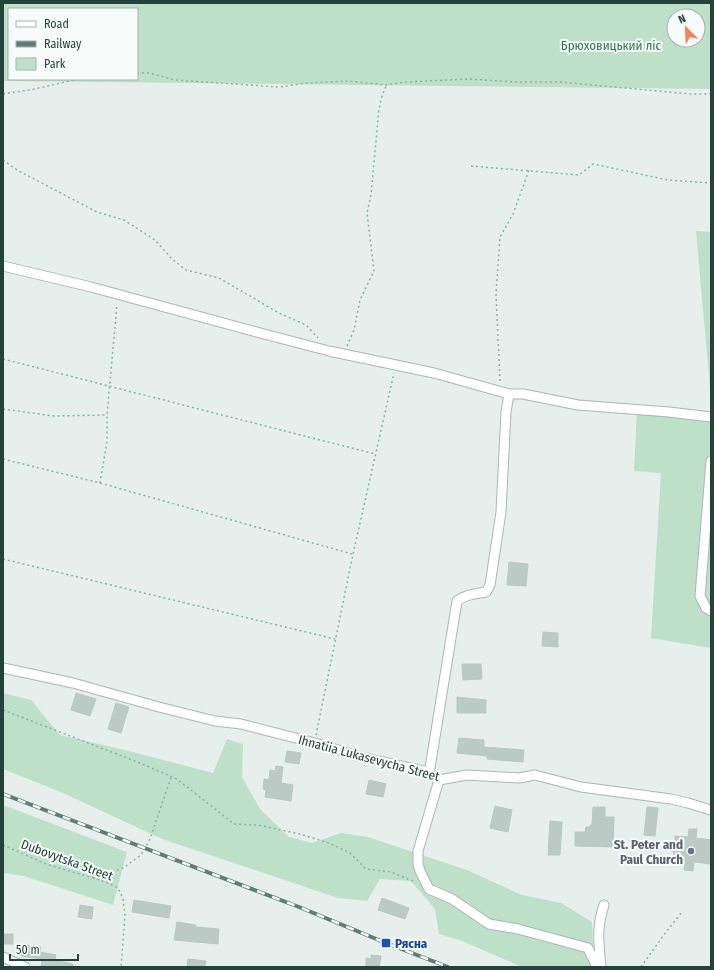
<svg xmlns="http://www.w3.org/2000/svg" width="714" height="970" font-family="'Fira Sans Condensed',sans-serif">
<rect width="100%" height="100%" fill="#e6efeb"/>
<g fill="#bfe0c8" fill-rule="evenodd">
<path d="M3 3H711V89L3 81ZM9 9H137V79H9ZM674 16H698V40H674Z"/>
<path d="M696 231 711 232V399Z"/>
<path d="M637 410 711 415V648L651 638 661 473 634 471Z"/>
<path d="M3 693 31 700 60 735 125 750 213 773 227 739 243 744 242 777 260 809 289 837 312 843 341 833 368 837 467 870 522 895 561 903 592 922 594 967H522L462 941 439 934 435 909 411 881 380 879 367 901 338 898 162 839 63 793 3 769Z"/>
<path d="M3 805 127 852 113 905 24 876 3 873Z"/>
</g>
<g fill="#bbcac4" stroke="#b8c9c2">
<path d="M509 562 528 564 526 586 507 585Z"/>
<path d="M543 632 558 633V647L542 646Z"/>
<path d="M462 664H481L482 679 463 680Z"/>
<path d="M76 693 96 699 90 716 71 710Z"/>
<path d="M457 697 486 700V713H457Z"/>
<path d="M116 703 129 707 121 733 108 729Z"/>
<path d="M459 738 484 740V747L524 750 523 762 487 759V756L457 753Z"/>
<path d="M287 751 301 753 299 764 285 762Z"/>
<path d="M276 766 283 767 281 783 293 785 291 801 265 797 266 790 263 789 264 779 269 780 270 770 275 771Z"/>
<path d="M369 780 386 784 383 797 366 794Z"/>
<path d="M495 806 512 810 508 832 490 828Z"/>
<path d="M593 807H605V817H614L613 847 575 846V832H585L586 827H590V825H592Z"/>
<path d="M647 807 658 808 655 836 644 835Z"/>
<path d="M550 821 562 822 560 855H548Z"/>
<path d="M689 829H697L696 838 711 840V864L694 862 693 871 684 870 685 861 673 860 674 853 670 849V845L675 843V836L688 837Z"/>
<path d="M382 898 409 908 405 919 378 910Z"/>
<path d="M134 900 171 906 169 918 132 912Z"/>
<path d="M80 905 93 907 92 919 78 917Z"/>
<path d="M177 922 196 925V927L219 929 218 944 174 940Z"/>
<rect x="3" y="934" width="10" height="10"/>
<path d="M22 945 41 947 40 952 56 955 55 960 73 964V967L41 966 42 959 21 956Z"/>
<path d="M371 955 381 956 379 967H366V958L371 959Z"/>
<path d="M188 959 206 961 205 967H187Z"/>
</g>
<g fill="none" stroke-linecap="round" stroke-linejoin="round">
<g stroke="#a8b8b2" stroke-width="11">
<g id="minor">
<path d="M3 266 91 287 264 334 329 351 434 373 509 394H523L578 405 669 412 711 417"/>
<path d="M711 461 700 596 706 608 711 611"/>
<path d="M3 668 73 683 159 707 215 721 241 724 315 743 361 757 424 771 439 780 467 775 519 778 535 775 581 787 671 799 688 803 711 810"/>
<path d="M429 774 457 601C467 594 475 594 486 592L490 585 501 512 506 412 509 394"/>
<path d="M439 780 418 851V864L420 871 429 889 452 899 489 924 518 929 588 948 597 967"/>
<path d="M3 957 25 967"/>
<path d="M601 967C599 943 596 929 604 905"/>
</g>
</g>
<g stroke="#86b3a5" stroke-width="1.5" stroke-dasharray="2 3" stroke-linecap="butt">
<path d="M137 73H149L175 80 279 87 307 83 349 81 386 85 406 82 469 79 516 82H560L691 94H711"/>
<path d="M3 94 30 90 78 79"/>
<path d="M3 160 17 170 97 212 124 220 155 240 172 259 186 270 219 278 279 313 306 325 318 338"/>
<path d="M471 166 579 175 593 164 668 180 711 183"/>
<path d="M347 346 354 330 360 300 374 271 367 213 371 195 379 109 382 96 386 86"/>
<path d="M3 359 375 454"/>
<path d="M500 381 496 294 500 237 513 214 529 170"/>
<path d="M3 409 54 416 107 415"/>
<path d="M3 459 100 483 352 554"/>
<path d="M100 483 107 441V415L117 304"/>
<path d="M3 559 335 639"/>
<path d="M3 710 140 763 177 779 234 824 258 825 300 834 329 843 350 853 366 869 391 872 415 882"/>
<path d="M316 735 353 554 394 373"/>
<path d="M3 845 46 864 106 882 118 888 123 899 125 915 121 967"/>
<path d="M93 878 123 868 141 855 150 839 171 777"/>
<path d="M641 967 666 932 682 912"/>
</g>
<use href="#minor" stroke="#fff" stroke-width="9"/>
<g stroke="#5f7d75" stroke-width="4">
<path id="rail" d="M3 794 299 907 386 943 448 967"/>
</g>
<use href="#rail" stroke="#f7fbf9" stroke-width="2.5" stroke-dasharray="8" stroke-linecap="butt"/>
</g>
<circle fill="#6b7280" stroke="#f7fbf9" stroke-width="1.5" cx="691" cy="851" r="4"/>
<rect fill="#1a4fb4" stroke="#f7fbf9" stroke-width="1.5" x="381" y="938" width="10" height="10" rx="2"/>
<g text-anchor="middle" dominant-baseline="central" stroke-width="4" stroke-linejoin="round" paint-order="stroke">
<g font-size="13" fill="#2d7a4b" stroke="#f7fbf9">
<text x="611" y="45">Брюховицький ліс</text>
</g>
<g font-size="13" fill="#24423a" stroke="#f7fbf9">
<text transform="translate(369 758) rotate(15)">Ihnatiia Lukasevycha Street</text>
<text transform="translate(67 860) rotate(20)">Dubovytska Street</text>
</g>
<g font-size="13" font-weight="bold" fill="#5b616d" stroke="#f7fbf9" text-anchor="end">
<text x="683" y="844">St. Peter and<tspan x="683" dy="15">Paul Church</tspan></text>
</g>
<g font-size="13" font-weight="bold" fill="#164399" stroke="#f7fbf9" text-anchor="start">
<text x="395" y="943">Рясна</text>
</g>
</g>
<rect width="714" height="970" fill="none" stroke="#24423a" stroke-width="8"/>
<rect x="8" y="8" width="130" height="72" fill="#f7fbf9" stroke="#a3b1ad"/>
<rect x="16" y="21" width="20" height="6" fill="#ffffff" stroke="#a3b1ad"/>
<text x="44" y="28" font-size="12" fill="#24423a">Road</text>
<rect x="16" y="41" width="20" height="6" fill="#5f7d75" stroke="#a3b1ad"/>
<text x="44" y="48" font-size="12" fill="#24423a">Railway</text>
<rect x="16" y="58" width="20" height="12" fill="#bfe0c8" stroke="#a3b1ad"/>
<text x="44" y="68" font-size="12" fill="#24423a">Park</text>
<g transform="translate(686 28) rotate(336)"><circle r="19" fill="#f7fbf9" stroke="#a3b1ad"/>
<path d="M0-3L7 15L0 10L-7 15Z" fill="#f4845f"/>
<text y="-6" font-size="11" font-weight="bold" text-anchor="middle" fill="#24423a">N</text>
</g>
<path d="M10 954v6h68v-6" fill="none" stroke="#24423a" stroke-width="2"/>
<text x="16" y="954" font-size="12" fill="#24423a" stroke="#f7fbf9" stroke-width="3" paint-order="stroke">50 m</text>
</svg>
